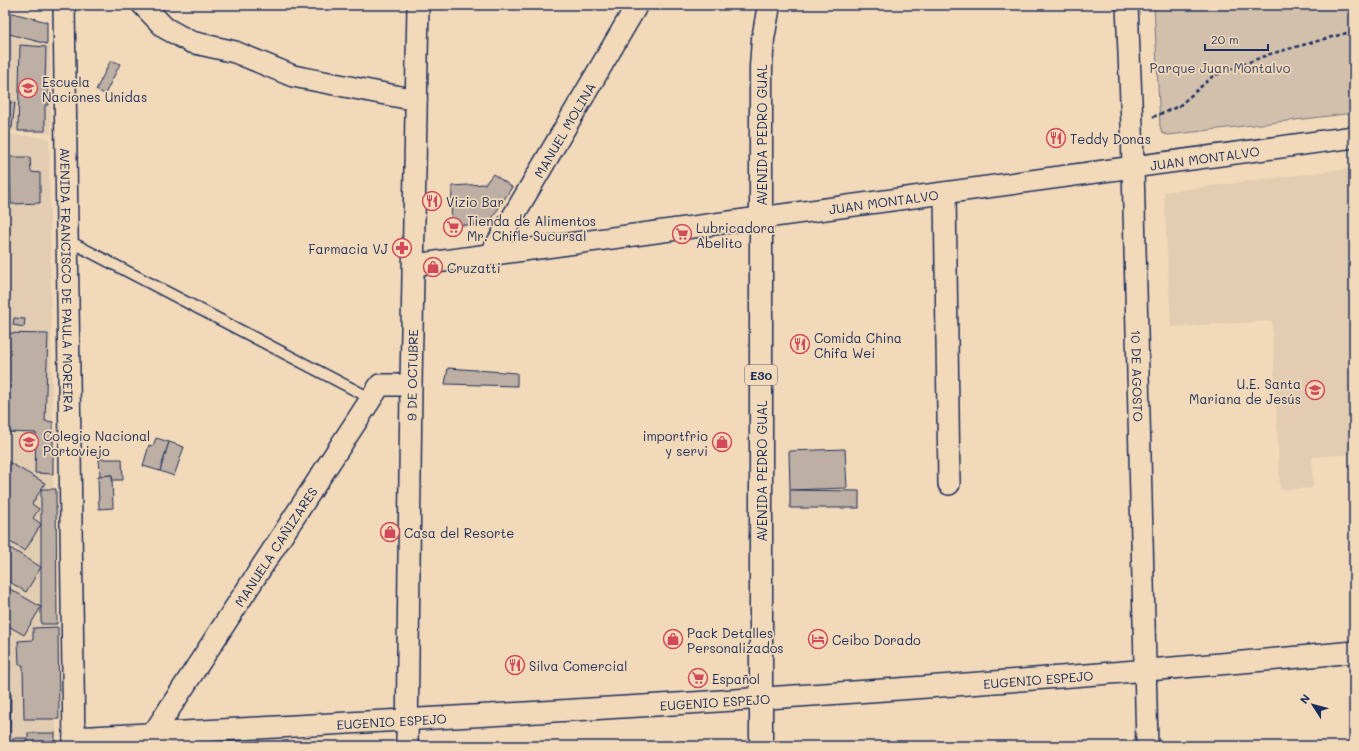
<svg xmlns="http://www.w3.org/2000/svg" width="1359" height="751" font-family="Mali,sans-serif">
<rect width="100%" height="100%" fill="#f2d9b9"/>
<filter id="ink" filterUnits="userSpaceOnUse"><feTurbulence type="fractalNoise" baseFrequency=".025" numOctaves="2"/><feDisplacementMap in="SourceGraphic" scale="8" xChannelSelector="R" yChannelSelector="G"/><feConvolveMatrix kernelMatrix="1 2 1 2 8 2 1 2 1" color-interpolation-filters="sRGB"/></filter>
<g filter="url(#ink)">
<g fill="#e2ccb2">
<path d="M5 36 50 46 51 134 5 130Z"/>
<path d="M5 134 49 138 56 746H5Z"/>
<path d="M1354 168V454L1312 457 1313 488 1280 490 1272 321 1171 327 1164 192Z"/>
</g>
<path fill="#d2c0ac" stroke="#767885" d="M1154 5H1354V113L1168 135 1162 133 1160 126Z"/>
<g fill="#bdafa3" stroke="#1b2f5e">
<path d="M5 11 47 22V44L5 33Z"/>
<path d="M20 45 46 47 45 86H48V105H45V131H18Z"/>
<path d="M111 60 120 64 105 94 96 90Z"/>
<path d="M5 102 15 103 12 128 5 127Z"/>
<path d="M10 157H30L31 172 40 173V203L11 204Z"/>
<path d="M493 174 512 187 488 225H451L452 186 485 184Z"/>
<path d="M14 318 25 319 24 327 13 325Z"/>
<path d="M5 333 48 334 45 421 53 422V474L35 473 36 433 5 432Z"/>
<path d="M448 368 517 373V386L445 384Z"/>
<path d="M156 438 169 442 160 471 143 466 149 445 153 446Z"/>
<path d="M169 442 184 447 174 476 160 471Z"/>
<path d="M845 449 847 488 790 490 789 451Z"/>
<path d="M99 459H122L123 480H112V475L100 476Z"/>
<path d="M5 460 45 483 32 504 39 509 33 518 41 524 25 551 5 539Z"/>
<path d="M112 475 113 508 99 509 98 476Z"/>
<path d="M41 489H56L57 624H41Z"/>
<path d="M790 490 859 491V508H790Z"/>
<path d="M5 545 41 567 26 592 5 579Z"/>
<path d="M5 586 41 607 24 635 5 624Z"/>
<path d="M58 627 59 719H24L23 665H19L18 641 33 640V628Z"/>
<path d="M5 693 11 694 10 737H5Z"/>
<rect x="28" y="733" width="27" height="13"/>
<rect x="13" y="738" width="13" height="8"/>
</g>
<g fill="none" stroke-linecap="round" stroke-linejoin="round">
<g stroke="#1b2f5e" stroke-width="13">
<path id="service" d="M67 240 372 399"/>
</g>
<g stroke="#1b2f5e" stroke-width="24">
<g id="minor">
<path id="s1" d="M64 5 74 746"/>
<path d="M143 5 165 28 191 42 235 52 293 76 416 100"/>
<path id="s2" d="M1127 5 1132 125 1147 746"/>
<path d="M945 193 949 484"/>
<path id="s3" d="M491 254 637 5"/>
<path id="s4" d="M414 265 1354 137"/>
<path id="s5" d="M153 734 380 385H411"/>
<path id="s6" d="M74 738C501 715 928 692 1354 652"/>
<path id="s7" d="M407 746 411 385 418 5"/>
</g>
</g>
<g stroke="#1b2f5e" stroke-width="25">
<g id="trunk">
<path id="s8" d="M761 746V67L763 39 769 5"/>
</g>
</g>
<path stroke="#1b2f5e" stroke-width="2.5" stroke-dasharray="4 3" stroke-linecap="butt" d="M1153 117 1179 106 1213 76 1270 54 1354 31"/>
<use href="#service" stroke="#f2d9b9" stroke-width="10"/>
<use href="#minor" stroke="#f2d9b9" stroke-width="21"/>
<use href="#trunk" stroke="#f2d9b9" stroke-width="22"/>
</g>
</g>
<defs>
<g id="school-ring" transform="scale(1)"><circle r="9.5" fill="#f2d9b9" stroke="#d1495b" stroke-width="1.5"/><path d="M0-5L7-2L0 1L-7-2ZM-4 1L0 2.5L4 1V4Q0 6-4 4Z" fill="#d1495b"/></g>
<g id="restaurant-ring" transform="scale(1)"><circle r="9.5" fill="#f2d9b9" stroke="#d1495b" stroke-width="1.5"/><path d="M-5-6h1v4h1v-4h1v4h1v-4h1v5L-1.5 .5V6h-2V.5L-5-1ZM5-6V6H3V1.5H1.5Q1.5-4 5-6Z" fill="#d1495b"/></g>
<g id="supermarket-ring" transform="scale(1)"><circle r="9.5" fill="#f2d9b9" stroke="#d1495b" stroke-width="1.5"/><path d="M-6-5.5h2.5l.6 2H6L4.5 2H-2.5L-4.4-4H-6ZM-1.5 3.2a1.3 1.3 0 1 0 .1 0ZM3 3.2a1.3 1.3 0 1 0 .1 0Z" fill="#d1495b"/></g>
<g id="pharmacy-ring" transform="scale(1)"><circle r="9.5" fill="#f2d9b9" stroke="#d1495b" stroke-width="1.5"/><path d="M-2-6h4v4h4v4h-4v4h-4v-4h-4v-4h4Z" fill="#d1495b"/></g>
<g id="shop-ring" transform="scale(1)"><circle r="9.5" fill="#f2d9b9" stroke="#d1495b" stroke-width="1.5"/><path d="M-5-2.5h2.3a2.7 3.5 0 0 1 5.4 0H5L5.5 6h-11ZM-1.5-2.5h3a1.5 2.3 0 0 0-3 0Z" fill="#d1495b"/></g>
<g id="hotel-ring" transform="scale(1)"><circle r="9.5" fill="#f2d9b9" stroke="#d1495b" stroke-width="1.5"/><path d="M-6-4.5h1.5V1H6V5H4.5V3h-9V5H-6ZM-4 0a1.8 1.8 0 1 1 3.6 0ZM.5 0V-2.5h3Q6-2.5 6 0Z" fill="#d1495b"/></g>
</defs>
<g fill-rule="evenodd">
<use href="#school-ring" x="28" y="88"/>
<use href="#restaurant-ring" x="1056" y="138"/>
<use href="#restaurant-ring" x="432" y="201"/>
<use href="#supermarket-ring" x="453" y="227"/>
<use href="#supermarket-ring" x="682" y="234"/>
<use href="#pharmacy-ring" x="402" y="248"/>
<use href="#shop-ring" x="433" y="267"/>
<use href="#restaurant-ring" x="800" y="344"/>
<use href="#school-ring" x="1315" y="390"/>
<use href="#school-ring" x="29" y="442"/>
<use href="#shop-ring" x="722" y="442"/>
<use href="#shop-ring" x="390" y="532"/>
<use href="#shop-ring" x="673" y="639"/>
<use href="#hotel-ring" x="818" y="639"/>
<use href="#restaurant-ring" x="515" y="665"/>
<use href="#supermarket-ring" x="698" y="678"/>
</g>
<g text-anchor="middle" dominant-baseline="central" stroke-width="3.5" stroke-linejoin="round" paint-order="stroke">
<rect fill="#f2d9b9" stroke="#5c6279" stroke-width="1" x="745" y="365" width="32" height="20" rx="3"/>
<g font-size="12" font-weight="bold" fill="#1b2f5e">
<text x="761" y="375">E30</text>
</g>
<g font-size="13" fill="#36456a" stroke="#f2d9b9">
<text x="1220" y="67">Parque Juan Montalvo</text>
</g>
<g font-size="13" fill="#1b2f5e" stroke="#f2d9b9" text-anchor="start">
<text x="42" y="81">Escuela<tspan x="42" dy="15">Naciones Unidas</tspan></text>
<text x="1070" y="138">Teddy Donas</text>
<text x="446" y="201">Vizio Bar</text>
<text x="467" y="220">Tienda de Alimentos<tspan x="467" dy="15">Mr. Chifle Sucursal</tspan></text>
<text x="696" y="227">Lubricadora<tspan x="696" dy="15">Abelito</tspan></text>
<text x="388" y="248" text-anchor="end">Farmacia VJ</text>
<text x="447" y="267">Cruzatti</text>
<text x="814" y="337">Comida China<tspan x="814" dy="15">Chifa Wei</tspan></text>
<text x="1301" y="383" text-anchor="end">U.E. Santa<tspan x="1301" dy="15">Mariana de Jesús</tspan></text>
<text x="43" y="435">Colegio Nacional<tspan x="43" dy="15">Portoviejo</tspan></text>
<text x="708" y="435" text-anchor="end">importfrio<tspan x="708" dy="15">y servi</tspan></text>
<text x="404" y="532">Casa del Resorte</text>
<text x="687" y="632">Pack Detalles<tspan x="687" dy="15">Personalizados</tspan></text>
<text x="832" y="639">Ceibo Dorado</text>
<text x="529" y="665">Silva Comercial</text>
<text x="712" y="678">Español</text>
</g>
<g font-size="13" fill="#1b2f5e" stroke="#f2d9b9">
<text stroke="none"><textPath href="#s3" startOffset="144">MANUEL MOLINA</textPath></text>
<text stroke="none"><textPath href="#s8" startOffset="611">AVENIDA PEDRO GUAL</textPath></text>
<text stroke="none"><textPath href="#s4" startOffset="798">JUAN MONTALVO</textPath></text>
<text stroke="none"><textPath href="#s4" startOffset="474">JUAN MONTALVO</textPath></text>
<text stroke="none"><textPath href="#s1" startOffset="275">AVENIDA FRANCISCO DE PAULA MOREIRA</textPath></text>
<text stroke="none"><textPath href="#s7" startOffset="371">9 DE OCTUBRE</textPath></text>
<text stroke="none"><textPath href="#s2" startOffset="371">10 DE AGOSTO</textPath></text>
<text transform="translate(761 471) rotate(-90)">AVENIDA PEDRO GUAL</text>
<text stroke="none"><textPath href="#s5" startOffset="224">MANUELA CAÑIZARES</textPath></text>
<text stroke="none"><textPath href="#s6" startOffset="966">EUGENIO ESPEJO</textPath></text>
<text stroke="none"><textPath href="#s6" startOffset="642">EUGENIO ESPEJO</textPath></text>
<text stroke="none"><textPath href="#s6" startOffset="318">EUGENIO ESPEJO</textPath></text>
</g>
</g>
<rect width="1359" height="751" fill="none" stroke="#f2d9b9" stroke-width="20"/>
<rect x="10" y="10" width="1339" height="731" fill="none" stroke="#1b2f5e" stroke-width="1.5" filter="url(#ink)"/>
<g transform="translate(1313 705) rotate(306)" stroke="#f2d9b9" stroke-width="3" paint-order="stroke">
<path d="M0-3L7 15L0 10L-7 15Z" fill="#1b2f5e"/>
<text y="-6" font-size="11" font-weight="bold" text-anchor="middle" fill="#1b2f5e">N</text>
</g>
<path d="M1205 44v6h63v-6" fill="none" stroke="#1b2f5e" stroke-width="2"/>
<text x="1211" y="44" font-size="12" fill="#1b2f5e" stroke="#f2d9b9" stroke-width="3" paint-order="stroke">20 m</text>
</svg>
